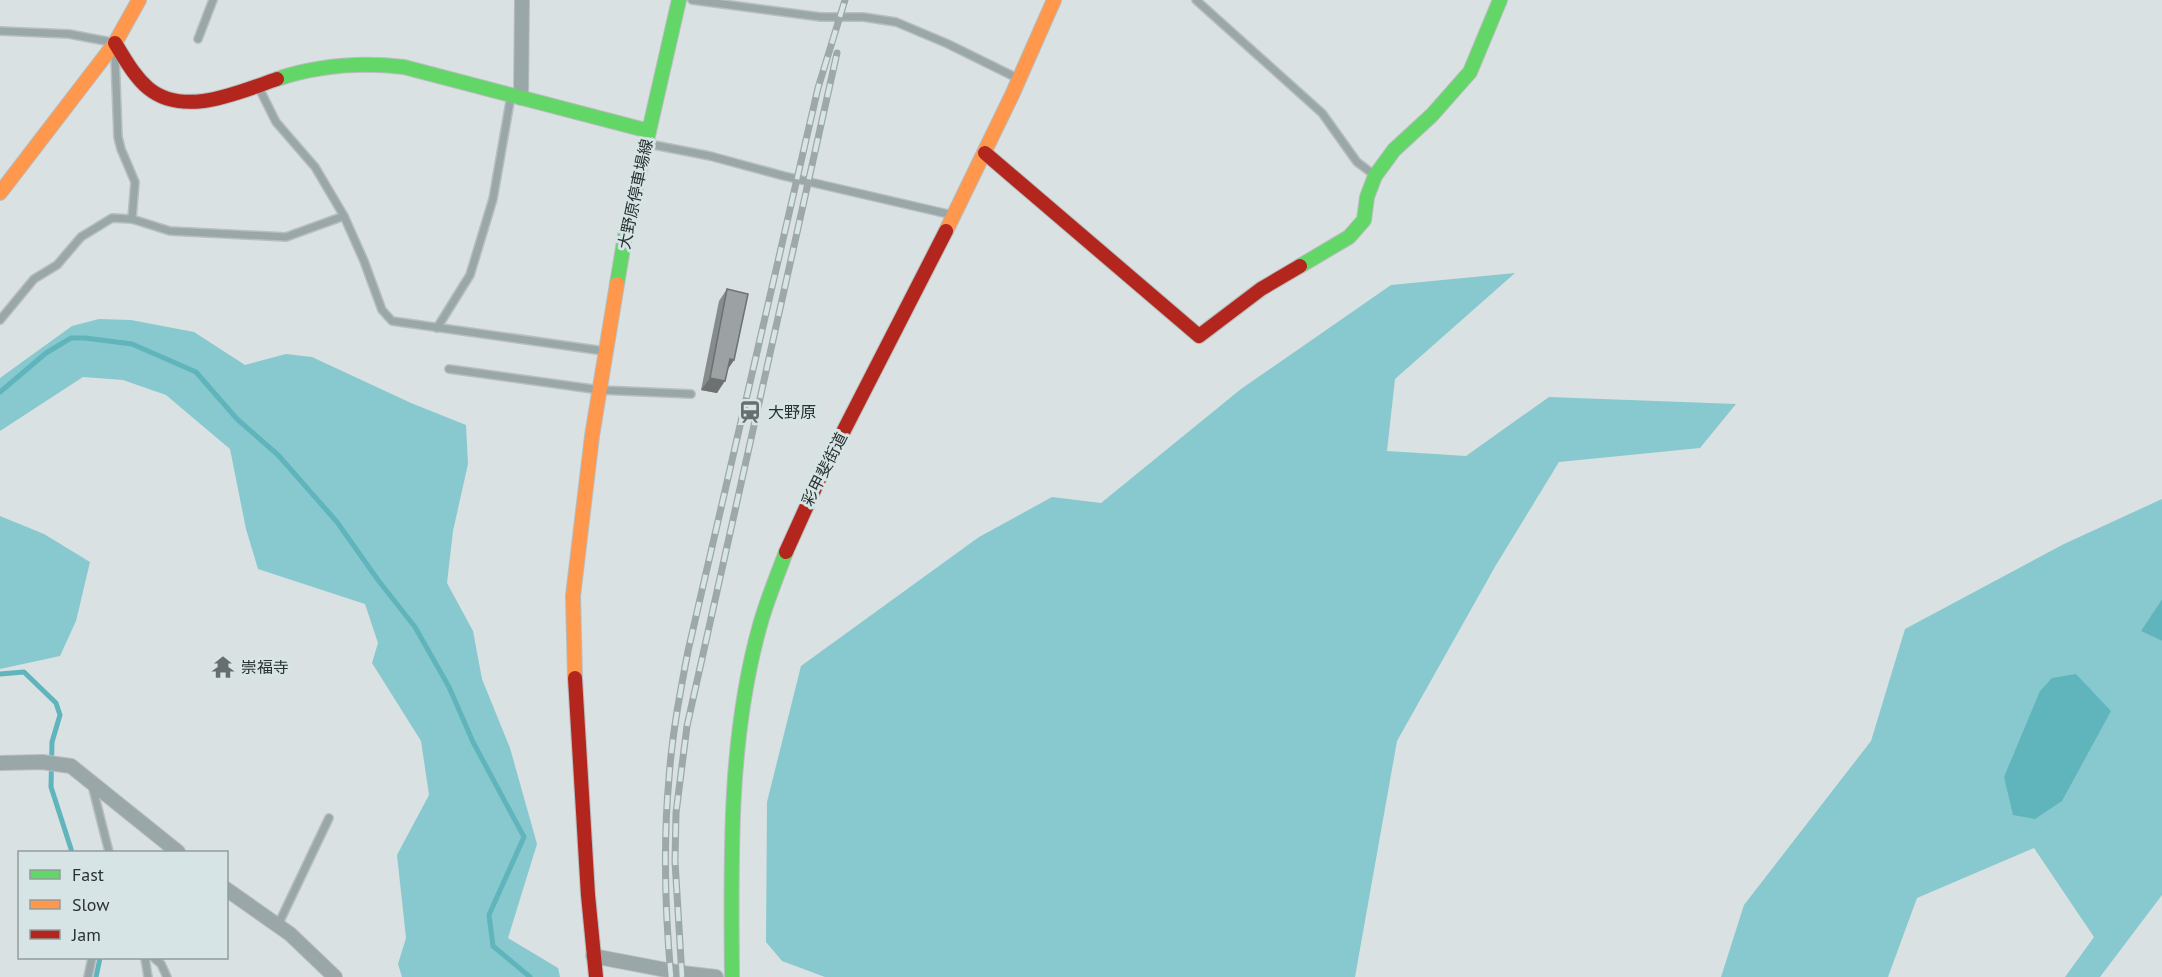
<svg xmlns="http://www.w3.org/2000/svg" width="2162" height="977" font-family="'PT Sans','Noto Sans JP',sans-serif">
<rect width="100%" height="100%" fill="#dae1e2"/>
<g fill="#87c9cf">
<path d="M1515 273 1395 379 1387 451 1466 456 1549 397 1736 404 1700 448 1559 462 1496 565 1397 741 1355 977H825L782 961 766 942 767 802 801 666 979 537 1052 497 1101 503 1241 389 1391 285Z"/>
<path d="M99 319 131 320 194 332 245 365 286 354 312 357 411 403 466 425 468 464 453 531 447 583 473 631 482 679 510 748 537 844 508 938 558 968 560 977H402L398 964 406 938 397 855 429 795 421 741 372 663 378 643 365 604 258 569 246 529 230 449 166 395 123 380 83 377 0 431V378L72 326Z"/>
<path d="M2162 499V599L2142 631 2162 641V895L2100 977H2065L2094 937 2034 848 1917 898 1888 977H1721L1744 905 1871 741 1905 629 2064 544Z"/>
<path d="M0 516 44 534 90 562 76 621 60 656 0 669Z"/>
</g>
<g fill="#60b5bc">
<path d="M2162 599V641L2141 631Z"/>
<path d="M2076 674 2111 711 2062 801 2035 819 2013 815 2004 777 2040 691 2052 678Z"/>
</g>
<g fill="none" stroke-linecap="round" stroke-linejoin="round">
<g stroke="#60b5bc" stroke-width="5">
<path d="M0 392 46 353 71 338H85L132 344 196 372 237 419 278 455 337 522 378 580 415 627 449 687 473 742 524 837 489 915 493 946 530 977"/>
<path d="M0 674 24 672 56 703 60 715 52 742 51 787 72 852"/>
<path d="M96 977 100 958"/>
</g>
<g stroke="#b8bdbe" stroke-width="10">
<g id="lane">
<path d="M692 0 821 17H863L896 22 948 44 1015 77"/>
<path d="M1196 0 1322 113 1357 162 1373 174"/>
<path d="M0 31 69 34 111 42"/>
<path d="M198 39 213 0"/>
<path d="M115 56 118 137 121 149 135 182 132 219"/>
<path d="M259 88 276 122 315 167 344 216 364 261 382 310 392 321 604 351"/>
<path d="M649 144 710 156 784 176 948 214"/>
<path d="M0 320 34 279 57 265 81 237 112 218 132 219 170 231 286 237 344 216"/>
<path d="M437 328 470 275 493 199 511 96"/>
<path d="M449 369 600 390 691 394"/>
<path d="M92 785 109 852"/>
<path d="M278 925 329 818"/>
<path d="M145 958 148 977"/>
<path d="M154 958 161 964 167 977"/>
<path d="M88 977 92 958"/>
</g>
</g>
<g stroke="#b8bdbe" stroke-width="16">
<g id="street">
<path d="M521 98 522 0"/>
<path d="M0 763 42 762 71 766 178 852"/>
<path d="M226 889 290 934 335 977"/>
<path d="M593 956 682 973 716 977"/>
</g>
</g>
<g stroke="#b8bdbe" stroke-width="16">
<g id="fast">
<path d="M277 79C319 65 360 62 404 67L649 131"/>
<path d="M1300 266 1349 237 1364 220 1367 197 1375 176 1394 150 1432 115 1470 72 1500 0"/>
<path d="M617 284 625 236 679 0"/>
<path d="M732 977C731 859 728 739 760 625 767 600 777 576 786 552"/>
</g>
</g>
<g stroke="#b8bdbe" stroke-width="16">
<g id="slow">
<path d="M0 193 115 43 139 0"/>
<path d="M946 231 1012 95 1054 0"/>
<path d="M575 678 573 596 592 436 617 284"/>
</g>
</g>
<g stroke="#b8bdbe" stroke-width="16">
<g id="jam">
<path d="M115 43C125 59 134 76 148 88 184 118 239 92 277 79"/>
<path d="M985 153 1199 336 1261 289 1300 266"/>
<path d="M786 552 819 479 946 231"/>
<path d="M575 678 588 895 596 977"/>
</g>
</g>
<use href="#lane" stroke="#99a7a8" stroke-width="7"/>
<use href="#street" stroke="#99a7a8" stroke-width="14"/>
<use href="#fast" stroke="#63d668" stroke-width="14"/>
<use href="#slow" stroke="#ff974d" stroke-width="14"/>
<use href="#jam" stroke="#b3261e" stroke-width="14"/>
<g stroke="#9ea8a9" stroke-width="7">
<g id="rail">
<path d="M671 977C665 911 663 844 669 778 672 735 680 693 688 651L818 88 845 0"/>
<path d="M682 977 675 861 676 813 687 726 837 53"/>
</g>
</g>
<use href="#rail" stroke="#d6e4e5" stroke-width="4.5" stroke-dasharray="14" stroke-linecap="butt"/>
</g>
<path fill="#868b8c" d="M727 289 734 360 727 370 717 393 701 390 719 301Z"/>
<g fill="#6d7172">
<path d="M730 359 734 360 726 372Z"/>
<path d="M710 378 725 381 717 393 701 390Z"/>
</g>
<path fill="#9ca2a3" stroke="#6d7172" stroke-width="1.5" d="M727 289 748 294 734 360 730 359 725 381 710 378Z"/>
<defs>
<g id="station-bare" transform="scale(1.8)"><path d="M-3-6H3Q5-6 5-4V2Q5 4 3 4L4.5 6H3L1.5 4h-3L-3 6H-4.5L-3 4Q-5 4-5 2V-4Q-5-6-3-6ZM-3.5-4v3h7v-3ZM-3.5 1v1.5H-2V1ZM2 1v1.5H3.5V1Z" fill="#686e6f" stroke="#d6e4e5" stroke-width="2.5" paint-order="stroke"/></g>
<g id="temple-bare" transform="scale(1.8)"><path d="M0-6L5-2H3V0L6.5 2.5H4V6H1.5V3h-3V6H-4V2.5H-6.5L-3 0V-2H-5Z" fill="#686e6f" stroke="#d6e4e5" stroke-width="2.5" paint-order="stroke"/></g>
</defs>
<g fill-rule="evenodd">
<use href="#station-bare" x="750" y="412"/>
<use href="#temple-bare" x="223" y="667"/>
</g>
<g text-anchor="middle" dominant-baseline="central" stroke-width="6" stroke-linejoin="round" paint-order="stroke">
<g font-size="16" fill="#2b3031" stroke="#d6e4e5">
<text transform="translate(635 194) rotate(-78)">大野原停車場線</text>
<text transform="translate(824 469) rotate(-63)">彩甲斐街道</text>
</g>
<g font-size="16" fill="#2b3031" stroke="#d6e4e5" text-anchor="start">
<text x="768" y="412">大野原</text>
<text x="241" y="667">崇福寺</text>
</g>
</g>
<rect x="18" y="851" width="210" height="108" fill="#d6e4e5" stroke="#929c9d" stroke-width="1.5"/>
<rect x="30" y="870" width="30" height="9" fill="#63d668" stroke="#929c9d" stroke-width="1.5"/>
<text x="72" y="881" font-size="18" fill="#2b3031">Fast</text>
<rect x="30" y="900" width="30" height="9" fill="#ff974d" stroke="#929c9d" stroke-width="1.5"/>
<text x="72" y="911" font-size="18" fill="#2b3031">Slow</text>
<rect x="30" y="930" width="30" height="9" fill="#b3261e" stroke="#929c9d" stroke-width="1.5"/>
<text x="72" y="941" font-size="18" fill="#2b3031">Jam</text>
</svg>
